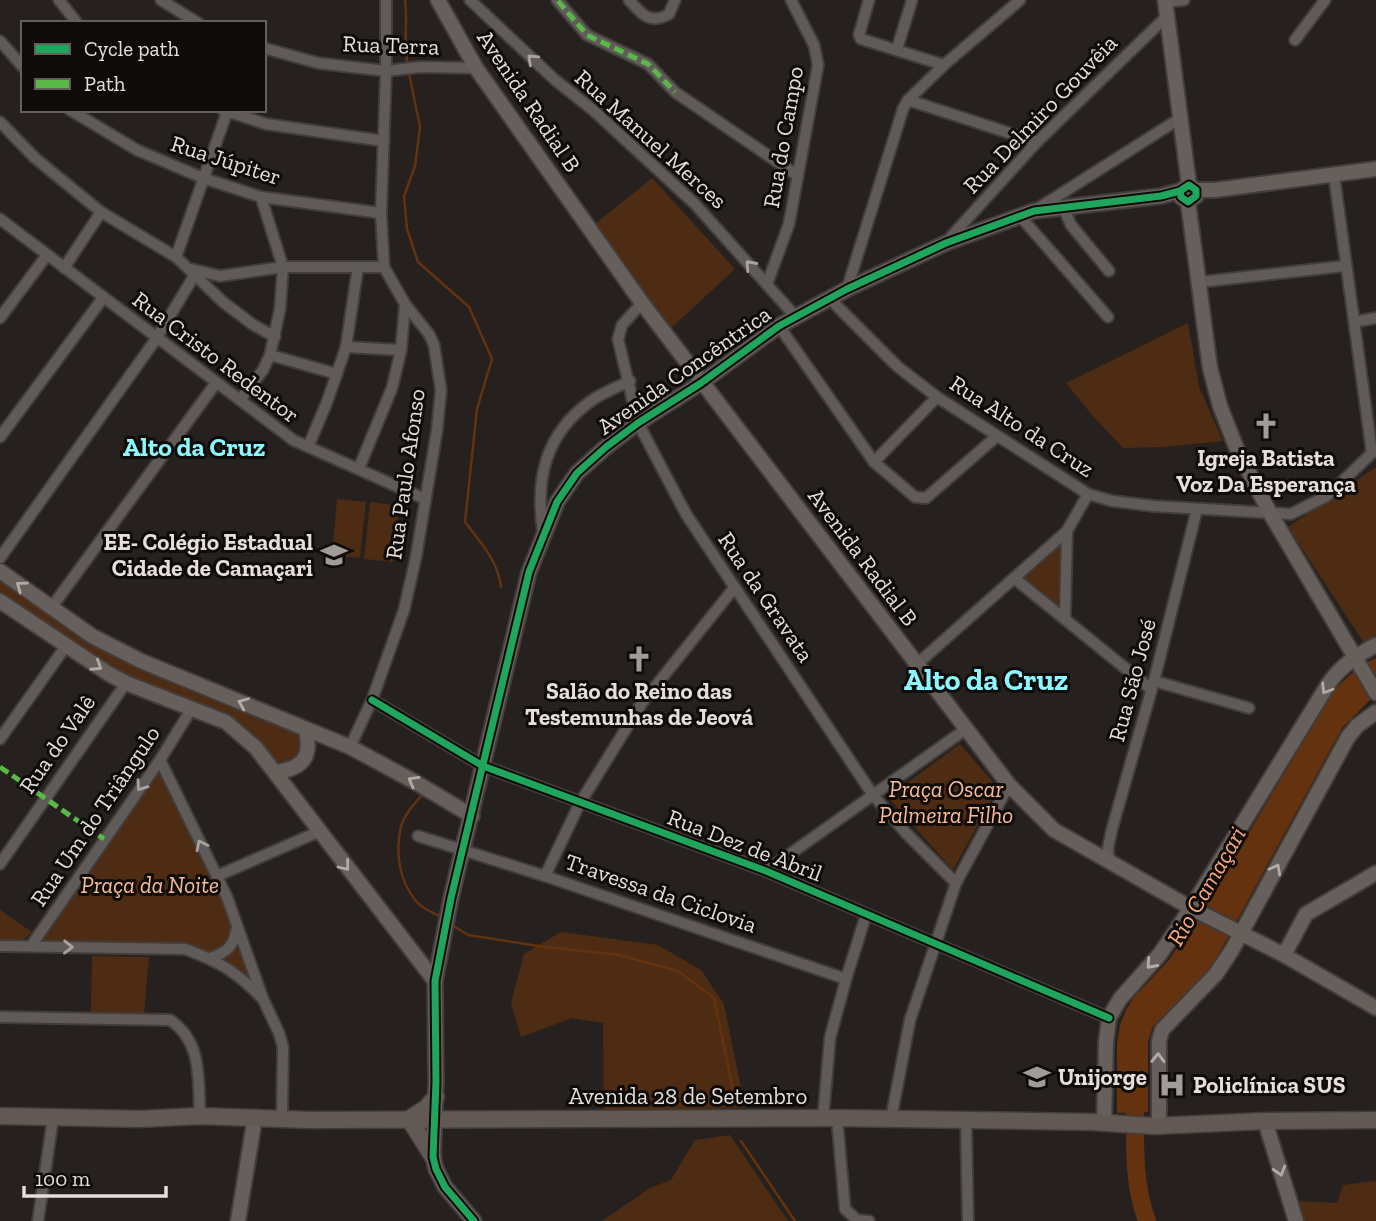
<svg xmlns="http://www.w3.org/2000/svg" width="1376" height="1221" font-family="'Zilla Slab',serif">
<rect width="100%" height="100%" fill="#26211e"/>
<g fill="#4e2b13">
<path d="M652 178 735 269 668 331 590 228Z"/>
<path d="M1188 323 1199 387 1223 441 1163 447 1123 448 1092 415 1066 383Z"/>
<path d="M1376 467V638L1364 643 1288 527Z"/>
<path d="M337 499 366 502 360 558 332 555Z"/>
<path d="M370 502 399 506 393 562 364 559Z"/>
<path d="M1063 543 1058 606 1023 578Z"/>
<path d="M0 576 89 639 300 733C307 753 295 763 276 766L227 723 126 683 0 601Z"/>
<path d="M960 744 998 788 953 870 888 797Z"/>
<path d="M159 767 223 897 260 993 242 971 184 946 37 944Z"/>
<path d="M0 910 32 932 22 941H0Z"/>
<path d="M561 932 658 945 701 970 724 1004 745 1108 604 1110 603 1023 572 1018 521 1037 511 1003 524 954Z"/>
<path d="M92 956 149 957 144 1014 91 1012Z"/>
<path d="M730 1135 788 1221H602L650 1188 671 1180 695 1140Z"/>
<path d="M1376 1181V1221H1305L1299 1201 1337 1203 1343 1185Z"/>
</g>
<path fill="#65320f" d="M1376 658V694L1342 728 1210 970 1153 1026 1148 1042V1112L1117 1113V1043L1120 1025 1126 1010 1134 997 1169 960 1207 903 1334 690 1361 665Z"/>
<g fill="none" stroke-linecap="round" stroke-linejoin="round">
<g stroke="#65320f" stroke-width="2.5">
<path d="M405 0C408 22 403 44 408 66"/>
<path d="M409 73 420 127 415 166 404 196 407 229 418 262 469 307 492 359 477 409 465 522C481 543 498 561 501 587"/>
<path d="M422 795C414 804 404 815 401 827 395 852 399 881 416 901 421 908 432 912 439 916"/>
<path d="M452 925 468 935 538 946 619 955 678 971 714 998 735 1100"/>
<path d="M741 1141 795 1221"/>
</g>
<path stroke="#65320f" stroke-width="18" d="M1135 1089C1136 1133 1131 1179 1147 1221"/>
<g stroke="#423d3b" stroke-width="14">
<g id="street">
<path d="M59 0 77 23"/>
<path d="M161 0 198 23"/>
<path d="M470 0 554 79 593 110 695 204 795 316"/>
<path d="M557 0 587 35 648 64 675 92 798 176"/>
<path d="M629 0C641 14 650 25 669 14L675 0"/>
<path d="M869 0 859 35 861 39 944 65"/>
<path d="M1165 2 1184 0"/>
<path d="M1295 40 1325 0"/>
<path d="M0 41 23 67"/>
<path d="M264 48 318 63 386 71 420 67 476 68"/>
<path d="M897 49 912 0"/>
<path d="M908 100 1037 142"/>
<path d="M70 110 137 150 203 178 261 197 381 213"/>
<path d="M223 110 266 124 384 141"/>
<path d="M0 122 35 158 101 212 176 257 223 302 252 324 275 337"/>
<path d="M1334 175 1372 453"/>
<path d="M1063 207 1071 225 1109 271"/>
<path d="M1037 209 1179 119"/>
<path d="M1020 216 1108 317"/>
<path d="M0 219 293 440 425 499"/>
<path d="M948 240 1037 142 1166 17"/>
<path d="M176 257 227 112"/>
<path d="M64 268 101 212"/>
<path d="M191 269 220 276 283 267H384"/>
<path d="M1200 282 1345 266"/>
<path d="M767 284 789 224 818 65 814 45 791 0"/>
<path d="M847 289 903 109 908 100 944 65 1020 0"/>
<path d="M829 298 898 367 937 397 1088 494 1112 501 1153 506 1291 514 1327 496 1372 453 1376 451"/>
<path d="M642 303 622 325 618 339 638 423 686 514 873 795 905 832 956 883"/>
<path d="M0 318 47 255"/>
<path d="M1354 322 1376 318"/>
<path d="M779 326 874 462 915 497 926 498 997 436"/>
<path d="M346 347 401 350"/>
<path d="M270 355 337 374"/>
<path d="M240 400 263 370 270 355 280 309 283 267 261 197"/>
<path d="M0 437 103 298"/>
<path d="M308 447 327 402 346 347 358 267"/>
<path d="M874 462 937 397"/>
<path d="M359 468 392 388 401 350 405 304"/>
<path d="M543 532C535 479 545 434 591 401 602 393 617 387 630 381"/>
<path d="M0 558 156 339 197 271"/>
<path d="M1014 578 1151 689"/>
<path d="M51 608 216 383"/>
<path d="M1065 618 1067 531"/>
<path d="M916 665 1067 531 1088 494"/>
<path d="M1154 681 1249 708"/>
<path d="M372 700 483 766 766 871 1109 1018"/>
<path d="M0 739 66 646"/>
<path d="M350 747 372 700 404 610 416 557 437 430 441 390 434 345 429 334 405 304 384 267 381 213 386 71V0"/>
<path d="M160 760 227 897 263 999 279 1033 283 1047 282 1117"/>
<path d="M418 836 545 876 846 979"/>
<path d="M1109 862 1108 848 1112 829 1154 681 1197 509"/>
<path d="M0 864 126 683"/>
<path d="M766 871 966 729"/>
<path d="M217 876 318 832"/>
<path d="M545 876 580 803 642 703 734 588"/>
<path d="M0 946 185 949C220 962 235 971 261 997"/>
<path d="M31 946 160 760 192 708"/>
<path d="M210 958C228 952 234 946 237 927"/>
<path d="M0 1017 170 1020C203 1042 198 1081 200 1116"/>
<path d="M837 1118 845 1209 857 1220 869 1221"/>
<path d="M823 1119 830 1038 846 979 866 915"/>
<path d="M891 1119 910 1020 956 883 1009 785"/>
<path d="M966 1120 968 1221"/>
<path d="M38 1221 53 1118"/>
</g>
</g>
<g stroke="#423d3b" stroke-width="18">
<g id="secondary">
<path d="M438 0 476 68 642 303 1009 785 1054 830 1191 908 1284 955 1376 1008"/>
<path d="M1165 0 1189 185"/>
<path d="M1196 190H1215L1376 169"/>
<path d="M1188 202 1210 368 1220 406 1236 447 1270 513 1376 693"/>
<path d="M0 571 92 636 141 661 350 747 415 782 472 816"/>
<path d="M0 601 109 674 126 683 226 722 256 748 435 981"/>
<path d="M275 772C303 769 312 757 306 730"/>
<path d="M1284 955 1306 914 1376 873"/>
<path d="M1265 1121 1296 1221"/>
<path d="M1104 1123 1106 1042 1109 1018 1120 999 1160 954 1191 908 1329 683C1342 665 1356 656 1376 645"/>
<path d="M1159 1126V1041L1162 1030 1216 974 1232 950 1348 737 1357 726 1376 712"/>
<path d="M238 1221 255 1117"/>
<path d="M474 1221 445 1187 436 1169 433 1157 436 1082 435 981 451 898 529 572 557 502 577 473 606 447 638 423 701 383 779 326 847 289 946 243 1034 211 1161 196 1180 191 1189 185 1196 190V196L1188 202 1181 197 1180 191"/>
</g>
</g>
<g stroke="#423d3b" stroke-width="19">
<g id="primary">
<path d="M0 1116 140 1119 200 1116 311 1120 837 1118 1092 1122 1154 1126 1265 1121 1376 1120"/>
<path d="M433 1157 409 1119 426 1108 436 1097"/>
</g>
</g>
<use href="#street" stroke="#605b58" stroke-width="10"/>
<use href="#secondary" stroke="#665f5b" stroke-width="14"/>
<use href="#primary" stroke="#625954" stroke-width="16"/>
<g stroke="#58b947" stroke-width="5" stroke-dasharray="10 5" stroke-linecap="butt">
<path d="M558 1 587 35 648 64 675 92"/>
<path d="M0 767 104 839"/>
</g>
<g stroke="#0f0b08" stroke-width="11">
<g id="cycleway">
<path d="M372 700 483 766 766 871 1109 1018"/>
<path d="M474 1221 445 1187 436 1169 433 1157 436 1082 435 981 451 898 529 572 557 502 577 473 606 447 638 423 701 383 779 326 847 289 946 243 1034 211 1161 196 1180 191 1189 185 1196 190V196L1188 202 1181 197 1180 191"/>
</g>
</g>
<use href="#cycleway" stroke="#20a55d" stroke-width="7"/>
</g>
<defs><path id="oneway-chevron" d="M-2-3.5L2.5 0L-2 3.5" fill="none" stroke-width="1.6" stroke-linecap="round" stroke-linejoin="round" transform="scale(1.75)"/></defs>
<g stroke="#a9a3a0">
<use href="#oneway-chevron" transform="translate(532 59) rotate(-137)"/>
<use href="#oneway-chevron" transform="translate(750 265) rotate(-132)"/>
<use href="#oneway-chevron" transform="translate(141 786) rotate(125)"/>
<use href="#oneway-chevron" transform="translate(201 845) rotate(-116)"/>
<use href="#oneway-chevron" transform="translate(68 947) rotate(1)"/>
</g>
<g stroke="#b2aba7">
<use href="#oneway-chevron" transform="translate(21 586) rotate(-144)"/>
<use href="#oneway-chevron" transform="translate(97 666) rotate(33)"/>
<use href="#oneway-chevron" transform="translate(1326 689) rotate(122)"/>
<use href="#oneway-chevron" transform="translate(243 703) rotate(-157)"/>
<use href="#oneway-chevron" transform="translate(413 781) rotate(-151)"/>
<use href="#oneway-chevron" transform="translate(345 866) rotate(52)"/>
<use href="#oneway-chevron" transform="translate(1276 869) rotate(-62)"/>
<use href="#oneway-chevron" transform="translate(1151 964) rotate(132)"/>
<use href="#oneway-chevron" transform="translate(1158 1058) rotate(-89)"/>
<use href="#oneway-chevron" transform="translate(1280 1171) rotate(73)"/>
</g>
<defs>
<g id="church-bare" transform="scale(2.1)"><path d="M-1.2-6h2.4v3.5h3.3v2.4h-3.3V6h-2.4V-.1h-3.3v-2.4h3.3Z" fill="#a29c98" stroke="#0f0b08" stroke-width="2.5" paint-order="stroke"/></g>
<g id="school-bare" transform="scale(2.1)"><path d="M0-5L7-2L0 1L-7-2ZM-4 1L0 2.5L4 1V4Q0 6-4 4Z" fill="#a29c98" stroke="#0f0b08" stroke-width="2.5" paint-order="stroke"/></g>
<g id="university-bare" transform="scale(2.1)"><path d="M0-5L7-2L0 1L-7-2ZM-4 1L0 2.5L4 1V4Q0 6-4 4Z" fill="#a29c98" stroke="#0f0b08" stroke-width="2.5" paint-order="stroke"/></g>
<g id="hospital-bare" transform="scale(2.1)"><path d="M-5-5h3v3.5h4V-5h3V5h-3V1.5h-4V5h-3Z" fill="#a29c98" stroke="#0f0b08" stroke-width="2.5" paint-order="stroke"/></g>
</defs>
<g fill-rule="evenodd">
<use href="#church-bare" x="1266" y="426"/>
<use href="#school-bare" x="334" y="555"/>
<use href="#church-bare" x="639" y="659"/>
<use href="#university-bare" x="1037" y="1077"/>
<use href="#hospital-bare" x="1172" y="1085"/>
</g>
<g text-anchor="middle" dominant-baseline="central" stroke-width="6" stroke-linejoin="round" paint-order="stroke">
<g font-size="23" fill="#e5deda" stroke="#0f0b08">
<text transform="translate(391 45) rotate(2)">Rua Terra</text>
<text transform="translate(529 101) rotate(56)">Avenida Radial B</text>
<text transform="translate(1040 114) rotate(-46)">Rua Delmiro Gouvêia</text>
<text transform="translate(783 137) rotate(-80)">Rua do Campo</text>
<text transform="translate(651 139) rotate(42)">Rua Manuel Merces</text>
<text transform="translate(226 160) rotate(18)">Rua Júpiter</text>
<text transform="translate(216 357) rotate(37)">Rua Cristo Redentor</text>
<text transform="translate(684 370) rotate(-35)">Avenida Concêntrica</text>
<text transform="translate(1022 426) rotate(33)">Rua Alto da Cruz</text>
<text transform="translate(405 474) rotate(-82)">Rua Paulo Afonso</text>
<text transform="translate(863 557) rotate(53)">Avenida Radial B</text>
<text transform="translate(766 597) rotate(56)">Rua da Gravata</text>
<text transform="translate(1132 680) rotate(-75)">Rua São José</text>
<text transform="translate(57 744) rotate(-55)">Rua do Valê</text>
<text transform="translate(95 816) rotate(-56)">Rua Um do Triângulo</text>
<text transform="translate(745 845) rotate(21)">Rua Dez de Abril</text>
<text transform="translate(661 893) rotate(19)">Travessa da Ciclovia</text>
<text x="688" y="1096">Avenida 28 de Setembro</text>
</g>
<g font-size="23" font-weight="bold" fill="#e5deda" stroke="#0f0b08">
<text x="1266" y="458">Igreja Batista<tspan x="1266" dy="26">Voz Da Esperança</tspan></text>
<text x="313" y="542" text-anchor="end">EE- Colégio Estadual<tspan x="313" dy="26">Cidade de Camaçari</tspan></text>
<text x="639" y="691">Salão do Reino das<tspan x="639" dy="26">Testemunhas de Jeová</tspan></text>
<text x="1058" y="1077" text-anchor="start">Unijorge</text>
<text x="1193" y="1085" text-anchor="start">Policlínica SUS</text>
</g>
<g font-size="23" font-style="italic" fill="#fabc98" stroke="#0f0b08">
<text x="946" y="789">Praça Oscar<tspan x="946" dy="26">Palmeira Filho</tspan></text>
<text x="150" y="885">Praça da Noite</text>
</g>
<g font-size="24" font-style="italic" fill="#fcaa79" stroke="#0f0b08">
<text transform="translate(1206 886) rotate(-60)">Rio Camaçari</text>
</g>
<g font-size="26" font-weight="bold" fill="#8cf7fe" stroke="#0f0b08">
<text x="194" y="447">Alto da Cruz</text>
</g>
<g font-size="30" font-weight="bold" fill="#8cf7fe" stroke="#0f0b08">
<text x="986" y="680">Alto da Cruz</text>
</g>
</g>
<rect x="21" y="21" width="245" height="91" fill="#0f0b08" stroke="#655f5c" stroke-width="2"/>
<rect x="35" y="44" width="35" height="10" fill="#20a55d" stroke="#655f5c" stroke-width="2"/>
<text x="84" y="56" font-size="21" fill="#e5deda">Cycle path</text>
<rect x="35" y="79" width="35" height="10" fill="#58b947" stroke="#655f5c" stroke-width="2"/>
<text x="84" y="91" font-size="21" fill="#e5deda">Path</text>
<path d="M24 1186v10h142v-10" fill="none" stroke="#e5deda" stroke-width="3.5"/>
<text x="35" y="1186" font-size="21" fill="#e5deda" stroke="#0f0b08" stroke-width="5" paint-order="stroke">100 m</text>
</svg>
